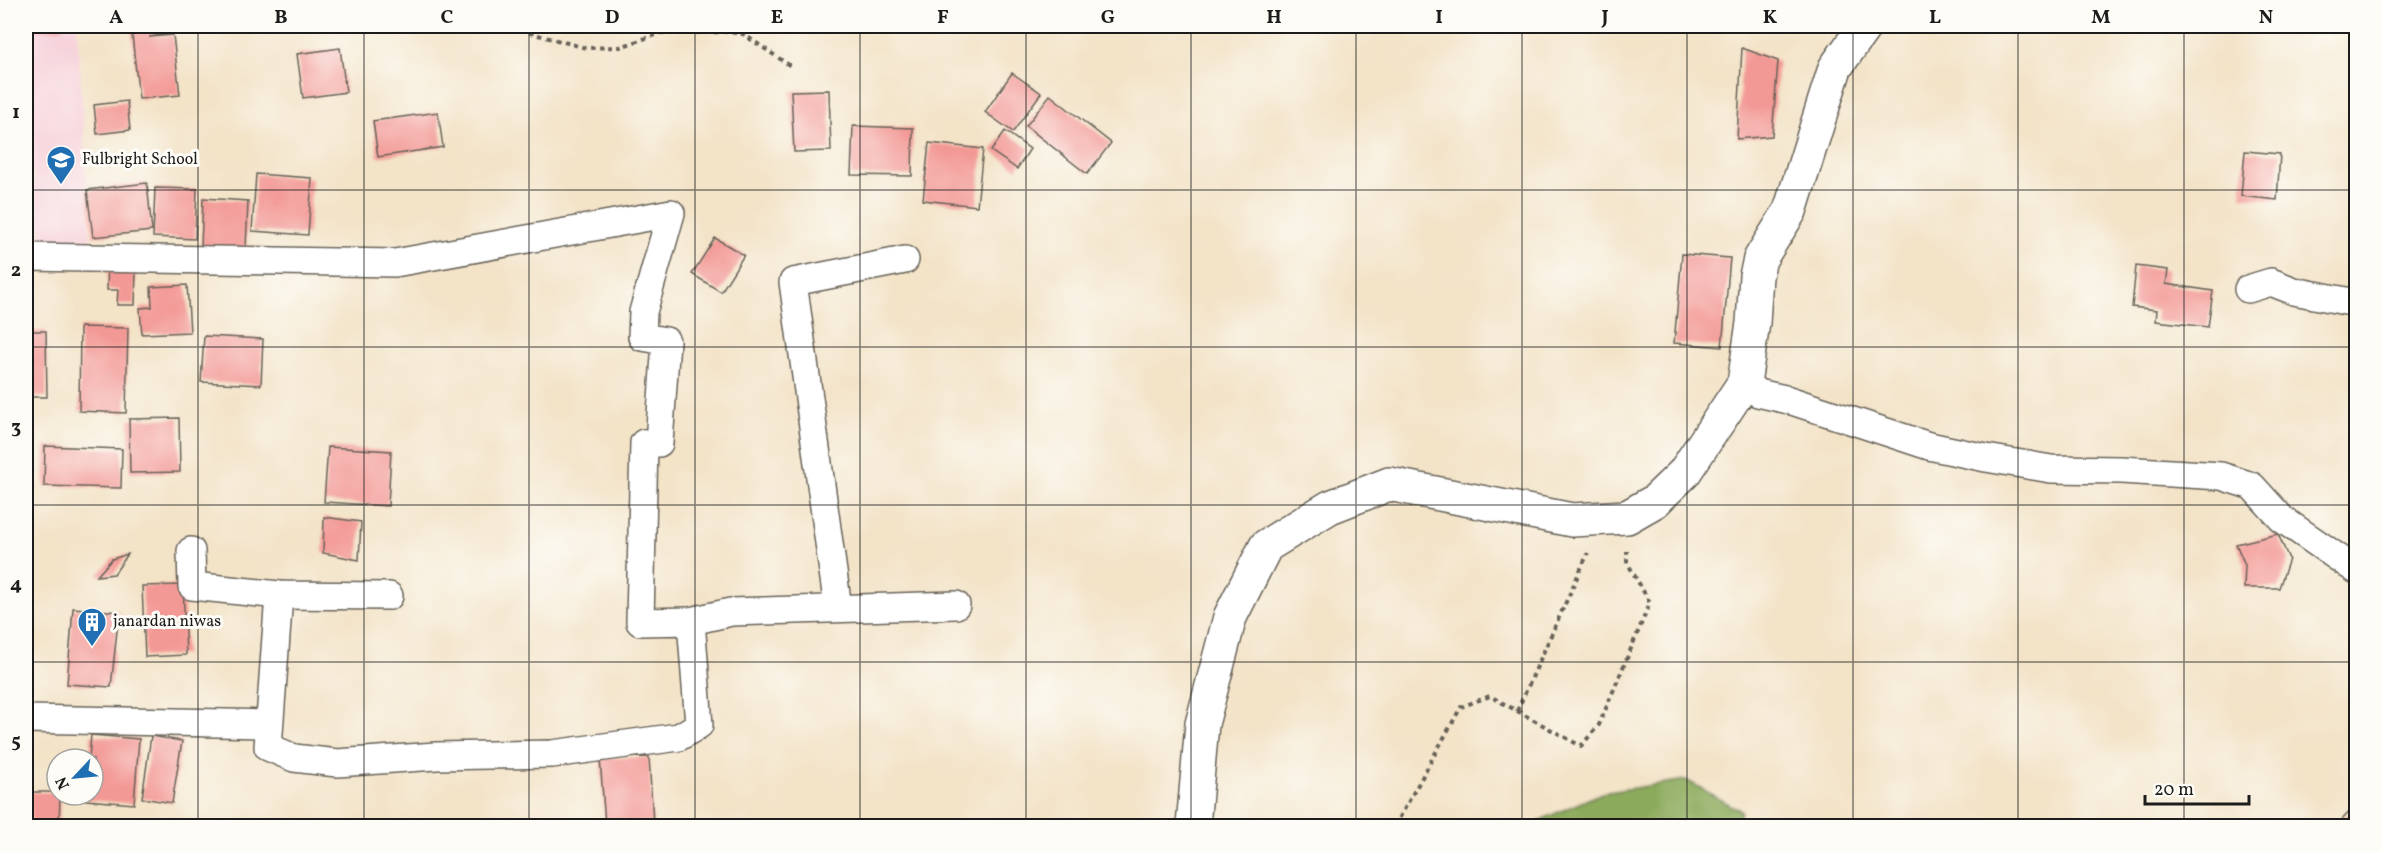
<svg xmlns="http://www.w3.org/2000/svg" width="2382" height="852" font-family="Vollkorn,serif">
<rect width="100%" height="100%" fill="#fdfcf7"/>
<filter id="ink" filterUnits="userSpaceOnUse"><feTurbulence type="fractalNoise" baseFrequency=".0167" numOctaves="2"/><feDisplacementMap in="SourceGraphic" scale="12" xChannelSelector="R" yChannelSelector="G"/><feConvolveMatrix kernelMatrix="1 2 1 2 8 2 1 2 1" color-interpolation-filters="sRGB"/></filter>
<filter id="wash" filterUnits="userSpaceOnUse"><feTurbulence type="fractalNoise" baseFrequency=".008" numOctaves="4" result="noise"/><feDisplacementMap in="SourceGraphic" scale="24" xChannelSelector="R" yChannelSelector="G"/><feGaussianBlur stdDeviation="1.35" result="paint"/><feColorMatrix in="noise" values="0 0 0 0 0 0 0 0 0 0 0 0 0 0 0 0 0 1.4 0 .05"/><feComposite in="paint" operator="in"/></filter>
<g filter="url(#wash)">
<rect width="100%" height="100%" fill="#f3e3c7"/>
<path fill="#f6cfd9" d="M26 26H77L91 244 42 246 26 127Z"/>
<path fill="#8caa5c" stroke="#54633c" stroke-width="1.5" d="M1686 780 1741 811 1738 826H1527L1602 793Z"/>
<g id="blocks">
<g fill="#f39995">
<path d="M26 26H63V28L26 31Z"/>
<path d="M131 26H172L173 33 149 37 173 35 180 95 139 99Z"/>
<path d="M340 48 346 92 303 98 297 54Z"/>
<path d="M1742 48 1778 61 1772 136 1737 139Z"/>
<path d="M1012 73 1041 93 1013 132 985 112Z"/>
<path d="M829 90 831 151 794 152 791 91Z"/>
<path d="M1050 95 1111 143 1087 174 1026 126Z"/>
<path d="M127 101 130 130 97 134 94 105Z"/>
<path d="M438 112 443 147 378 157 373 121Z"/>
<path d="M853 126 913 128 912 176 851 175Z"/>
<path d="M1005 131 1030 149 1017 169 991 151Z"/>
<path d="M929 143 983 149 977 206 923 200Z"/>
<path d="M2245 151 2280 154 2277 200 2241 196Z"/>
<path d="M256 174 312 178 308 235 252 231Z"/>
<path d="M147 183 152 231 93 237 87 190Z"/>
<path d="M155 188 197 189 195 239 153 237Z"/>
<path d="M203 198 248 201 246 249 201 247Z"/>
<path d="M715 238 744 255 721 292 692 274Z"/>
<path d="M1682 254 1730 258 1722 347 1674 343Z"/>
<path d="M108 261 136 270 135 305H117L118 290H107Z"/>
<path d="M2136 266 2168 270 2166 284 2213 291 2208 327 2156 321 2157 310 2132 307Z"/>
<path d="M187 285 190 332 142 334 140 308 152 307 151 287Z"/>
<path d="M80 327 128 328 126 413 79 411Z"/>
<path d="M26 331H46L47 397H26Z"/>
<path d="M204 336 263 339 261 385 201 382Z"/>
<path d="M179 418 180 472 130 473 129 419Z"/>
<path d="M45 446 122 449 121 488 44 486Z"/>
<path d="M328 447 391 451 388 506 324 502Z"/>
<path d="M324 517 361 522 359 560 323 553Z"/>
<path d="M2278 534 2289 559 2279 588H2244L2245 565 2236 544Z"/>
<path d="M128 554 114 574 97 576 112 559Z"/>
<path d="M183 585 186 655 145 657 142 586Z"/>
<path d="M73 608 119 612 111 687 67 684Z"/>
<path d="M91 735 139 739 134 804 86 800V795H93V759H89Z"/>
<path d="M151 736 182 741 172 803 142 798Z"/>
<path d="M649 757 653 823 605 824 600 758Z"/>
<path d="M31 792H57V795H60L59 826H30Z"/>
<path d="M2356 805V826H2342L2339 823Z"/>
</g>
</g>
</g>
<g filter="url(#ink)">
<use href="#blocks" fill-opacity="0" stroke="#676258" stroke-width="1.5"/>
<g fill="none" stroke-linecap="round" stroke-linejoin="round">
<g stroke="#676258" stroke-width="30">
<g id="minor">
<path d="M26 257 395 263 671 213 643 312 642 337 666 341 659 443H644L640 622 691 621 699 725 679 737 552 754 436 756 337 763 294 758 268 747 279 595"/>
<path d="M2248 289 2271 282 2294 291 2356 303"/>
<path d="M1744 383 1758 393 1789 400 1929 446 1986 458 2051 469 2121 470 2221 476 2252 486 2282 519 2356 570"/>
<path d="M191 551 192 586 279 595 389 596"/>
<path d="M838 608 793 282 905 260"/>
<path d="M691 621 731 612 956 605"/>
<path d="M26 719 269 724"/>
</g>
</g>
<g stroke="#676258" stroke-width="36">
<path id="tertiary" d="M1193 826 1202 724 1230 617 1266 546 1330 507 1389 484 1572 520 1627 517 1655 501 1684 473 1744 383 1753 323 1756 276 1760 259 1790 211 1835 68 1865 26"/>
</g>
<g stroke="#676258" stroke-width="4" stroke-dasharray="4.5 4.5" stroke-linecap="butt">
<path d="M524 26 527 32 586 48 620 47 661 33 729 32 743 34 792 67"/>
<path d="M1517 711 1588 553"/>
<path d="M1395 826 1461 707 1490 696 1581 746 1599 725 1650 603 1627 562V551"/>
</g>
<use href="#minor" stroke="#fff" stroke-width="27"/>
<use href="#tertiary" stroke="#fff" stroke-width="33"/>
</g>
</g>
<path fill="none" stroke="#1c1c1c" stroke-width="1.5" stroke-opacity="0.55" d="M198 26V826M364 26V826M529 26V826M695 26V826M860 26V826M1026 26V826M1191 26V826M1356 26V826M1522 26V826M1687 26V826M1853 26V826M2018 26V826M2184 26V826M26 190H2356M26 347H2356M26 505H2356M26 662H2356"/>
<defs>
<g id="school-pin" transform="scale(1.5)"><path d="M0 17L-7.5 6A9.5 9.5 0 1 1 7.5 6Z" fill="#1f6fb2" stroke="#fdfcf7"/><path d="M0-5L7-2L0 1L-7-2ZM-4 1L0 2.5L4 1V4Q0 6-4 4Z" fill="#fff"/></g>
<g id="building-pin" transform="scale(1.5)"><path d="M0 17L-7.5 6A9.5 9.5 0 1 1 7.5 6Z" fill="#1f6fb2" stroke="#fdfcf7"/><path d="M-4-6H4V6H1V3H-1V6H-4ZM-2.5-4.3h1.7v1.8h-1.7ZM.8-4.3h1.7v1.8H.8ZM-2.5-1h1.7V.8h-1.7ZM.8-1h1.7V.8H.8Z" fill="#fff"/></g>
</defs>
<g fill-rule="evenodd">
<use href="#school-pin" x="61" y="160"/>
<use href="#building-pin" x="92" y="622"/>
</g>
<g text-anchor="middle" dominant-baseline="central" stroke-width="6" stroke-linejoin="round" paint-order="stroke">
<g font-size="16" fill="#1c1c1c" stroke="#fdfcf7" text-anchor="start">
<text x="82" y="160">Fulbright School</text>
<text x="113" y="622">janardan niwas</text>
</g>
</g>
<rect width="2382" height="852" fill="none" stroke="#fdfcf7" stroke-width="66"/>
<g transform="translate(75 777) rotate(244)"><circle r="28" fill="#fdfcf7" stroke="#a3a29f" stroke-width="1.5"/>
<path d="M0-4.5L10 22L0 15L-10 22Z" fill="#1f6fb2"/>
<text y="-9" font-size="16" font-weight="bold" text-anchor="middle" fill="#1c1c1c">N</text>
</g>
<path d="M2145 795v9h104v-9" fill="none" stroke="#1c1c1c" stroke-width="3"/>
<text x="2154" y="795" font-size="18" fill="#1c1c1c" stroke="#fdfcf7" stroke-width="4.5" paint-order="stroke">20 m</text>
<rect x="33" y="33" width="2316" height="786" fill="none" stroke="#1c1c1c" stroke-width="2"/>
<g font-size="20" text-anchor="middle" font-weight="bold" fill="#1c1c1c">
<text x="116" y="23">A</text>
<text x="281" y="23">B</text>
<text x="447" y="23">C</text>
<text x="612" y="23">D</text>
<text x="777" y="23">E</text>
<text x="943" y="23">F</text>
<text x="1108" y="23">G</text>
<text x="1274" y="23">H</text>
<text x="1439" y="23">I</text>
<text x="1605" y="23">J</text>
<text x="1770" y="23">K</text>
<text x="1935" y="23">L</text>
<text x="2101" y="23">M</text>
<text x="2266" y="23">N</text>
<text x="16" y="118">1</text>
<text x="16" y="276">2</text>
<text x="16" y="433">3</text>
<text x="16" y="590">4</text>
<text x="16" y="747">5</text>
</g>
</svg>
